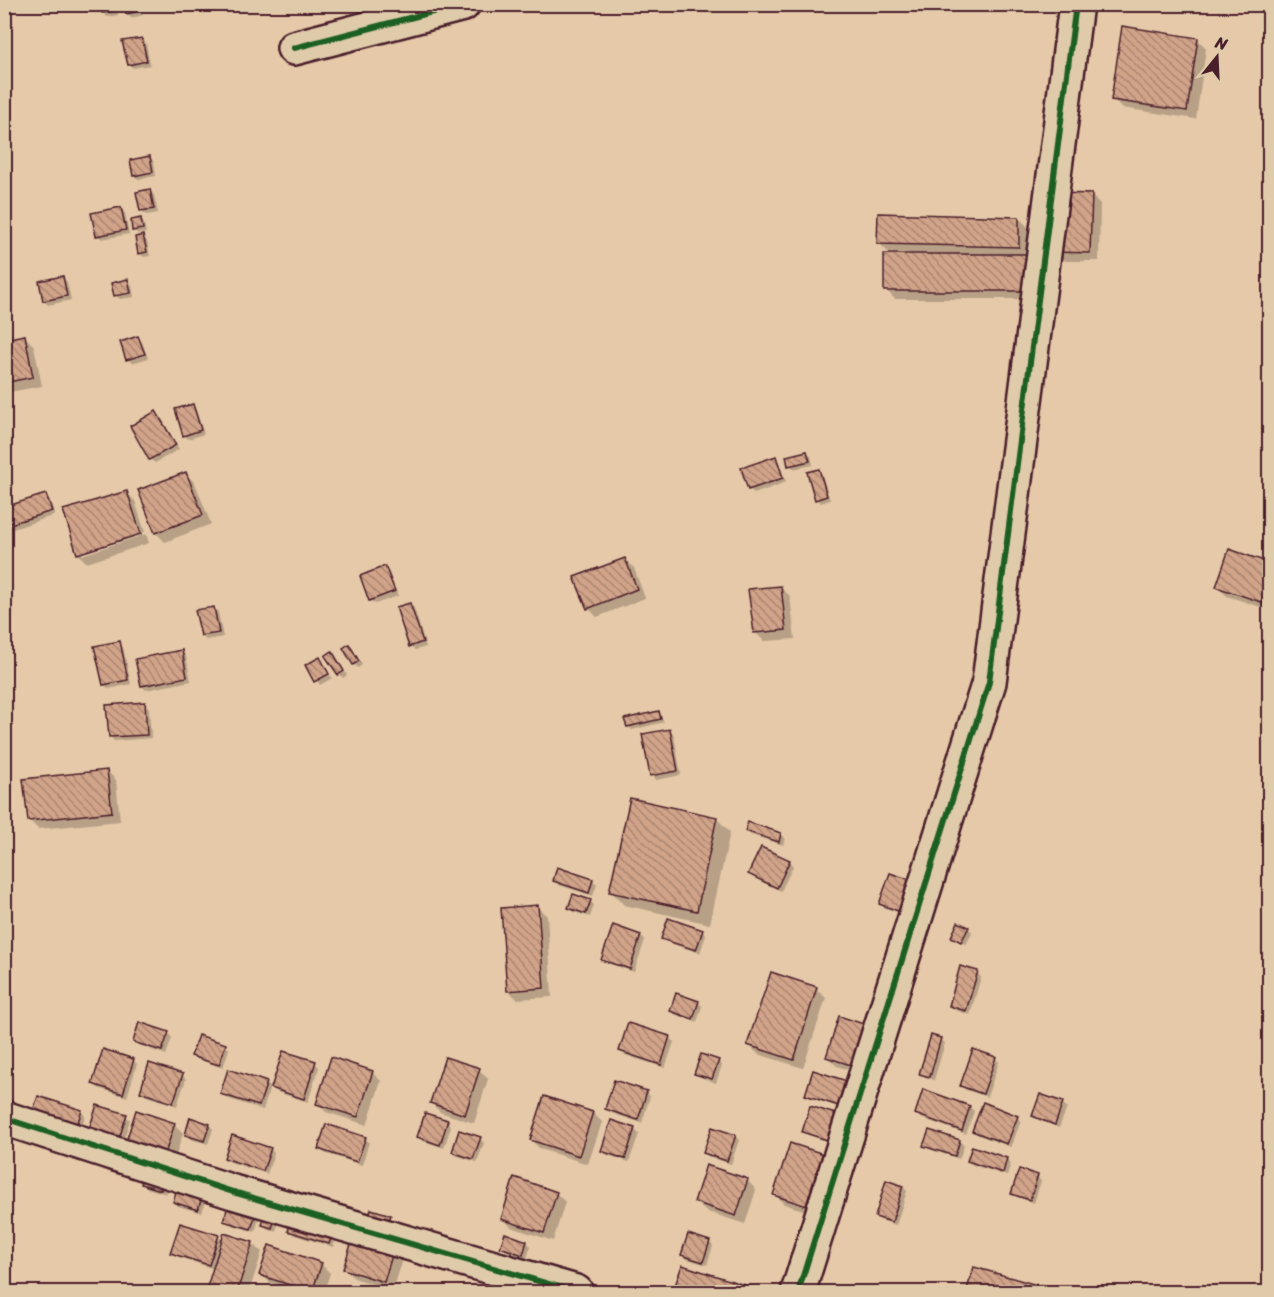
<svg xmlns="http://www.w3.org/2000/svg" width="1274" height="1297" font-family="Sriracha,sans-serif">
<defs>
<pattern id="building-back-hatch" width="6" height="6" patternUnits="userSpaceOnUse" patternTransform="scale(1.5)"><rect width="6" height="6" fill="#d1a48a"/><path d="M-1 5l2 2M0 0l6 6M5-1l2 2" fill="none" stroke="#ac8571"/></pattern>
</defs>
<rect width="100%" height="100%" fill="#e5c9a8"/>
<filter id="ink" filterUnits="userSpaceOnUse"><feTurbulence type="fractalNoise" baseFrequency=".0167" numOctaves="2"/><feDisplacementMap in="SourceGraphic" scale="12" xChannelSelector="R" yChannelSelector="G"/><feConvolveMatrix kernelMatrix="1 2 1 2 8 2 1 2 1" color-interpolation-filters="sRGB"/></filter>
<g filter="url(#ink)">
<g fill="#0003">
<path d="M101 4H117L118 15 107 17 103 13Z"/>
<path d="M125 4H141L143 15 131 18 127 13Z"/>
<path d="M142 39 146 43 150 65 133 68 129 64Z"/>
<path d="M1197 39 1206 48 1196 119 1122 108 1113 99Z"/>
<path d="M150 158 154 162 156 176 138 179 134 175Z"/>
<path d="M150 191 154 195 158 213 146 215 142 211Z"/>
<path d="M1091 195 1100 204 1099 261H1065L1056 252Z"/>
<path d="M121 209 125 213 129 234 102 239 97 235Z"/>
<path d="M1019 218 1028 227 1027 255 1037 299H895L886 290 908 253 888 252 879 243Z"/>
<path d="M140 220 144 224 146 233 138 234 134 230Z"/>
<path d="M143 237 147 241 150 256 144 257 139 253Z"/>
<path d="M63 278 67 282 71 300 48 305 44 301Z"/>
<path d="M128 281 132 285 134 297 120 299 115 295Z"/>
<path d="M25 337 34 346 42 386 4 393V340Z"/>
<path d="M138 337 142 342 148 358 132 363 128 359Z"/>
<path d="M192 406 196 410 204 434 188 439 184 435Z"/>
<path d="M156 413 179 449 155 463 150 459Z"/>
<path d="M807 452 811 456 813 465 794 469 790 465Z"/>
<path d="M775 458 779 462 786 482 754 494 750 489Z"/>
<path d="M818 470 822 474 830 500 821 503 817 499Z"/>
<path d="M186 474 195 483 211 524 165 542 156 533Z"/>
<path d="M126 492 135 501 145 532 82 551V555L146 534 149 543 87 563 78 554 65 511Z"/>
<path d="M46 496 50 500 55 515 4 532V509Z"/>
<path d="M625 559 634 568 645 598 597 617 588 608Z"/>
<path d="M1270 564V610L1227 596 1218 587Z"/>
<path d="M384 568 389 572 398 596 375 604 370 600Z"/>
<path d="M780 587 790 596 795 639 764 641 755 632Z"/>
<path d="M409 604 414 608 426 647 415 650 411 646Z"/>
<path d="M214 608 218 612 223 637 206 640 202 636Z"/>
<path d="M119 643 123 647 131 684 109 689 104 685Z"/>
<path d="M349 646 362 665 358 668 354 664Z"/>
<path d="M182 652 186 656 191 681 146 690 142 686Z"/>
<path d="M332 653 347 675 343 678 339 674Z"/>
<path d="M319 659 332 678 320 685 307 665Z"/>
<path d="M145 704 149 708 151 738 114 741 110 736Z"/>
<path d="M658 713 664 722 632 730 628 726Z"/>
<path d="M670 731 674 735 681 775 656 780 652 776Z"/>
<path d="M107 771 116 780 120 821 38 829 29 820Z"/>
<path d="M717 819 730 832 710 924 624 905 611 891Z"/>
<path d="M747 831 781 834 785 838 783 845 751 835Z"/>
<path d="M761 849 789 862 793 866 781 891 754 878 750 874Z"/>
<path d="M555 880H592L597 884 593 896 559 885Z"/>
<path d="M927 890 917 919 885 908 881 904Z"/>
<path d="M590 901 594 905 590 917 574 912 570 908Z"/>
<path d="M537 907 547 916 552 997 517 999 508 990Z"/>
<path d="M968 928 972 932 966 945 953 936Z"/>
<path d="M702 931 706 935 700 953 667 942 663 938Z"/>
<path d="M640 936 645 940 634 972 607 963 603 959Z"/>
<path d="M977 973 981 977 970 1015 955 1010 951 1006Z"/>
<path d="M772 974 816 989 826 998 803 1068 758 1054 749 1045Z"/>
<path d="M698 1002 702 1006 697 1022 676 1015 672 1011Z"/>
<path d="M840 1018 875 1078 837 1066 827 1057Z"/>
<path d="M168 1033 172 1038 166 1055 139 1045 134 1041Z"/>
<path d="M669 1038 674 1042 665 1068 625 1055 621 1051Z"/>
<path d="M940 1039 945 1043 934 1080 925 1077 921 1073Z"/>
<path d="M225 1045 229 1049 223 1068 197 1059 193 1055Z"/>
<path d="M995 1058 999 1062 987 1097 966 1090 962 1086Z"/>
<path d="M133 1060 137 1064 127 1097 98 1088 94 1084Z"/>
<path d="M718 1061 722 1065 716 1083 700 1077 696 1073Z"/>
<path d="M315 1063 319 1067 308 1102 277 1092 273 1088Z"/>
<path d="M479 1070 488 1079 474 1123 440 1112 431 1103Z"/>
<path d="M372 1072 381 1081 367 1125 326 1112 317 1103Z"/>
<path d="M814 1072 855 1113 811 1098 807 1094Z"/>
<path d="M182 1075 186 1079 177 1106 146 1096 142 1092Z"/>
<path d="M266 1083 270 1087 263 1110 226 1098 222 1094Z"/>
<path d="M646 1092 650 1096 642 1123 611 1113 606 1108Z"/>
<path d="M1041 1096 1063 1104 1067 1108 1059 1128 1038 1120 1034 1115Z"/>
<path d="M969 1107 974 1111 966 1134 921 1118 916 1114Z"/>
<path d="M811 1108 847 1148 808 1135 804 1131Z"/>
<path d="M81 1111 85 1116 77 1140 35 1127Z"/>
<path d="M593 1113 602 1122 588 1164 540 1149 531 1140Z"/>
<path d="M126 1116 130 1120 120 1151 88 1137Z"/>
<path d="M1017 1117 1021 1121 1011 1147 978 1135 974 1131Z"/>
<path d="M447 1122 451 1126 444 1148 423 1141 419 1137Z"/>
<path d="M174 1124 183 1133 173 1165 136 1153Z"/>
<path d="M209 1125 213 1129 208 1144 190 1139 186 1134Z"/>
<path d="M634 1129 639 1134 629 1162 607 1155 603 1150Z"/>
<path d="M735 1136 739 1140 731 1164 709 1157 705 1153Z"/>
<path d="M365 1138 369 1142 362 1165 324 1153 320 1149Z"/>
<path d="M480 1139 484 1143 477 1162 457 1156 453 1152Z"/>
<path d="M960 1141 964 1146 959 1159 929 1149 925 1145Z"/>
<path d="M270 1149 274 1153 267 1174 230 1162 226 1158Z"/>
<path d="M1007 1159 1011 1163 1007 1176 973 1165 968 1160Z"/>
<path d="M838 1161 831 1219 784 1204 775 1195Z"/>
<path d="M1037 1177 1041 1181 1034 1203 1017 1197 1013 1193Z"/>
<path d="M171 1178 166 1194 147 1188 143 1183Z"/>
<path d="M747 1180 756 1190 745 1224 705 1211 696 1202Z"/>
<path d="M887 1182 903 1187 907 1191 896 1225 880 1220 876 1216Z"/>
<path d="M556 1193 565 1202 553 1241 511 1227 502 1218Z"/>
<path d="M207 1196 202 1213 178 1206 174 1202Z"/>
<path d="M262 1209 255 1232 229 1224 225 1220Z"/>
<path d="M282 1212 276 1231 268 1229 263 1224Z"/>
<path d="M339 1229 333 1247 294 1235 290 1230Z"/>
<path d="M357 1231 405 1253 393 1290 354 1278 345 1268Z"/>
<path d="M218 1237 223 1241 252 1243 262 1252 249 1292H214L208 1286 214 1269 176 1256 172 1252Z"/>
<path d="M527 1242 531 1246 527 1258 506 1251 502 1247Z"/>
<path d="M709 1242 713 1246 707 1265 687 1259 683 1254Z"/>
<path d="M321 1264 330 1273 324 1292H298L270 1283 261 1274Z"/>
<path d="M683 1267 756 1290 758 1292H675Z"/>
<path d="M975 1269 1047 1290 1050 1292H968Z"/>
</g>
<g fill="url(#building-back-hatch)" stroke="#4a1f2b" stroke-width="1.5">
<path d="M100 4H114L115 11 102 13Z"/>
<path d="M124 4H138L140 11 126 14Z"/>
<path d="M1122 26 1198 38 1187 111 1111 100Z"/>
<path d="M142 38 147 61 128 65 122 41Z"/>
<path d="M150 156 153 172 133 176 130 160Z"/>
<path d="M150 189 154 209 140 211 136 192Z"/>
<path d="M1056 193 1092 194 1090 253 1054 252Z"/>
<path d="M121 207 126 230 96 236 91 213Z"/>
<path d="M878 213 1019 217V247L877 244Z"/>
<path d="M141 218 143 229 132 231 131 220Z"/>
<path d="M143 235 147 252 138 254 135 237Z"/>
<rect x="884" y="254" width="144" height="37"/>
<path d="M63 276 67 296 43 301 39 281Z"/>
<path d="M128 279 131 293 114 296 111 283Z"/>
<path d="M25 335 33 377 4 383V339Z"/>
<path d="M138 336 145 354 126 360 120 342Z"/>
<path d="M193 404 201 430 183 436 175 409Z"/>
<path d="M156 411 176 445 149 460 130 426Z"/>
<path d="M807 451 810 461 788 466 786 456Z"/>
<path d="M776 456 783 478 748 490 741 468Z"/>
<path d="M819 469 827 496 815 500 807 472Z"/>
<path d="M186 472 203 515 155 533 138 490Z"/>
<path d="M127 491 141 534 77 554 63 510Z"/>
<path d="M46 494 52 511 4 526V507Z"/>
<path d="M1229 549 1270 563V605L1216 587Z"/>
<path d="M625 558 637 589 587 609 574 577Z"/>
<path d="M385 566 395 591 369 601 360 576Z"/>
<path d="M781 586 786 630 754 633 748 589Z"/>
<path d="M410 603 423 642 409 647 396 607Z"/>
<path d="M214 607 219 633 201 636 195 610Z"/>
<path d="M120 641 128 680 103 685 94 646Z"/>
<path d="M349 644 359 661 353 665 343 648Z"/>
<path d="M182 650 187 677 141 686 135 659Z"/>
<path d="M332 651 344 671 338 675 325 656Z"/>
<path d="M320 657 329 674 314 682 305 665Z"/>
<path d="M145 702 147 735 109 737 106 705Z"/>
<path d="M659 711 661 719 627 727 624 719Z"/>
<path d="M670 729 678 771 650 776 642 734Z"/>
<path d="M107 770 112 812 28 821 23 779Z"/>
<path d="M630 798 717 817 697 911 609 892Z"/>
<path d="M748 822 781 833 779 842 745 831Z"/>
<path d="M761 847 790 860 777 888 748 874Z"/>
<path d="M557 867 593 879 589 893 553 881Z"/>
<path d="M890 873 923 884 912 916 879 904Z"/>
<path d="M573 894 591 900 586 914 568 908Z"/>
<path d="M538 905 544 988 507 991 501 908Z"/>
<path d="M668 918 703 930 696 950 661 939Z"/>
<path d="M958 922 969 927 961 942 951 937Z"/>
<path d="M613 925 641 935 630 969 601 960Z"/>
<path d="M960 966 978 971 966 1011 949 1006Z"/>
<path d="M771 972 817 987 794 1060 747 1045Z"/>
<path d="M676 993 699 1001 693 1019 670 1011Z"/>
<path d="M839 1016 879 1029 866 1070 826 1057Z"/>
<path d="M139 1022 169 1032 162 1051 133 1042Z"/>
<path d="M628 1023 670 1036 661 1065 619 1051Z"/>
<path d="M198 1035 226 1044 219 1065 191 1056Z"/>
<path d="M931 1035 941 1038 930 1077 919 1074Z"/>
<path d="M103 1049 134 1059 123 1094 92 1084Z"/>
<path d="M973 1049 996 1057 983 1094 960 1086Z"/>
<path d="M283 1051 316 1061 304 1099 271 1088Z"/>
<path d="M701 1054 719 1060 712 1079 694 1074Z"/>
<path d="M331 1057 373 1071 358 1117 316 1104Z"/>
<path d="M445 1057 480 1068 465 1115 430 1103Z"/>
<path d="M149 1063 183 1074 173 1103 140 1092Z"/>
<path d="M228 1069 267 1082 259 1106 220 1094Z"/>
<path d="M813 1070 859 1085 851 1110 805 1095Z"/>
<path d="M614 1080 647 1091 638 1120 605 1109Z"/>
<path d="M923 1089 970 1106 962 1131 915 1114Z"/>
<path d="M1040 1094 1063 1102 1055 1125 1032 1116Z"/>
<path d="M38 1096 82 1110 73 1137 29 1123Z"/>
<path d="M544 1096 593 1112 579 1156 530 1140Z"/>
<path d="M983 1102 1018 1116 1007 1144 972 1131Z"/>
<path d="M97 1105 127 1114 116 1148 86 1138Z"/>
<path d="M810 1106 851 1119 843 1145 802 1132Z"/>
<path d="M136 1110 175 1123 164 1157 125 1145Z"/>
<path d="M425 1113 448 1120 440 1145 417 1137Z"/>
<path d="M190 1117 210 1124 204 1141 185 1135Z"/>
<path d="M611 1120 635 1128 625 1159 601 1151Z"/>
<path d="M326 1124 366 1137 357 1162 318 1149Z"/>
<path d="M712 1127 736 1135 727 1161 703 1153Z"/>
<path d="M459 1130 481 1137 473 1159 452 1152Z"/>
<path d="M929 1130 960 1140 955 1156 923 1146Z"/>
<path d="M232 1135 271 1148 263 1171 224 1158Z"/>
<path d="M790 1143 839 1159 822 1211 773 1195Z"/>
<path d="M972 1146 1007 1158 1003 1173 967 1161Z"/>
<path d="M706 1165 748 1179 736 1216 694 1202Z"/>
<path d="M147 1166 167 1172 161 1190 141 1184Z"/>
<path d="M1019 1169 1038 1175 1030 1200 1011 1194Z"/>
<path d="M514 1177 557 1192 544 1233 501 1219Z"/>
<path d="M886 1180 903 1186 892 1222 875 1217Z"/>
<path d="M179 1182 204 1190 198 1210 173 1202Z"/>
<path d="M232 1195 259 1204 251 1229 223 1221Z"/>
<path d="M269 1203 279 1207 272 1228 262 1225Z"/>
<path d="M371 1209 391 1215 386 1229 367 1223Z"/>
<path d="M295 1210 336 1223 329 1244 288 1231Z"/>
<path d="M180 1223 219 1235 209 1265 170 1253Z"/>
<path d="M356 1229 396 1242 384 1282 343 1269Z"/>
<path d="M224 1233 253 1242 237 1292H224L207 1287Z"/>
<path d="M505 1233 527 1241 523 1255 500 1247Z"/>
<path d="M688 1234 710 1241 703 1262 681 1255Z"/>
<path d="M269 1245 322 1263 312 1292 259 1275Z"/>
<path d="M682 1265 757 1289 756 1292H673Z"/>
<path d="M974 1267 1048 1288 1047 1292H966Z"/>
</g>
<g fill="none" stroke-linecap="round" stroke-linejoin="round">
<g stroke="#4a1f2b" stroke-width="38">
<g id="minor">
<path d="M294 48 463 4"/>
<path d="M4 1118 233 1192 576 1292"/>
<path d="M798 1292 989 682 1076 4"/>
</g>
</g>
<use href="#minor" stroke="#dfcbaa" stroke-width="33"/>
<g stroke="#dfcbaa" stroke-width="10">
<g id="cycleway">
<path d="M294 48 463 4"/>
<path d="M4 1118 233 1192 576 1292"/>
<path d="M798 1292 989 682 1076 4"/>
</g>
</g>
<use href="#cycleway" stroke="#1b5e20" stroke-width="6"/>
</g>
</g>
<rect width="1274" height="1297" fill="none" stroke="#dfcbaa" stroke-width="24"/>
<rect x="12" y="12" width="1250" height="1273" fill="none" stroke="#4a1f2b" stroke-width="2" filter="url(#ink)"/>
<g transform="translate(1217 57) rotate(18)" stroke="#dfcbaa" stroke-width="4.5" paint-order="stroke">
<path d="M0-4.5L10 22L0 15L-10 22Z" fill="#4a1f2b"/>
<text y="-9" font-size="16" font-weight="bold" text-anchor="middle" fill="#4a1f2b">N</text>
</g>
</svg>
